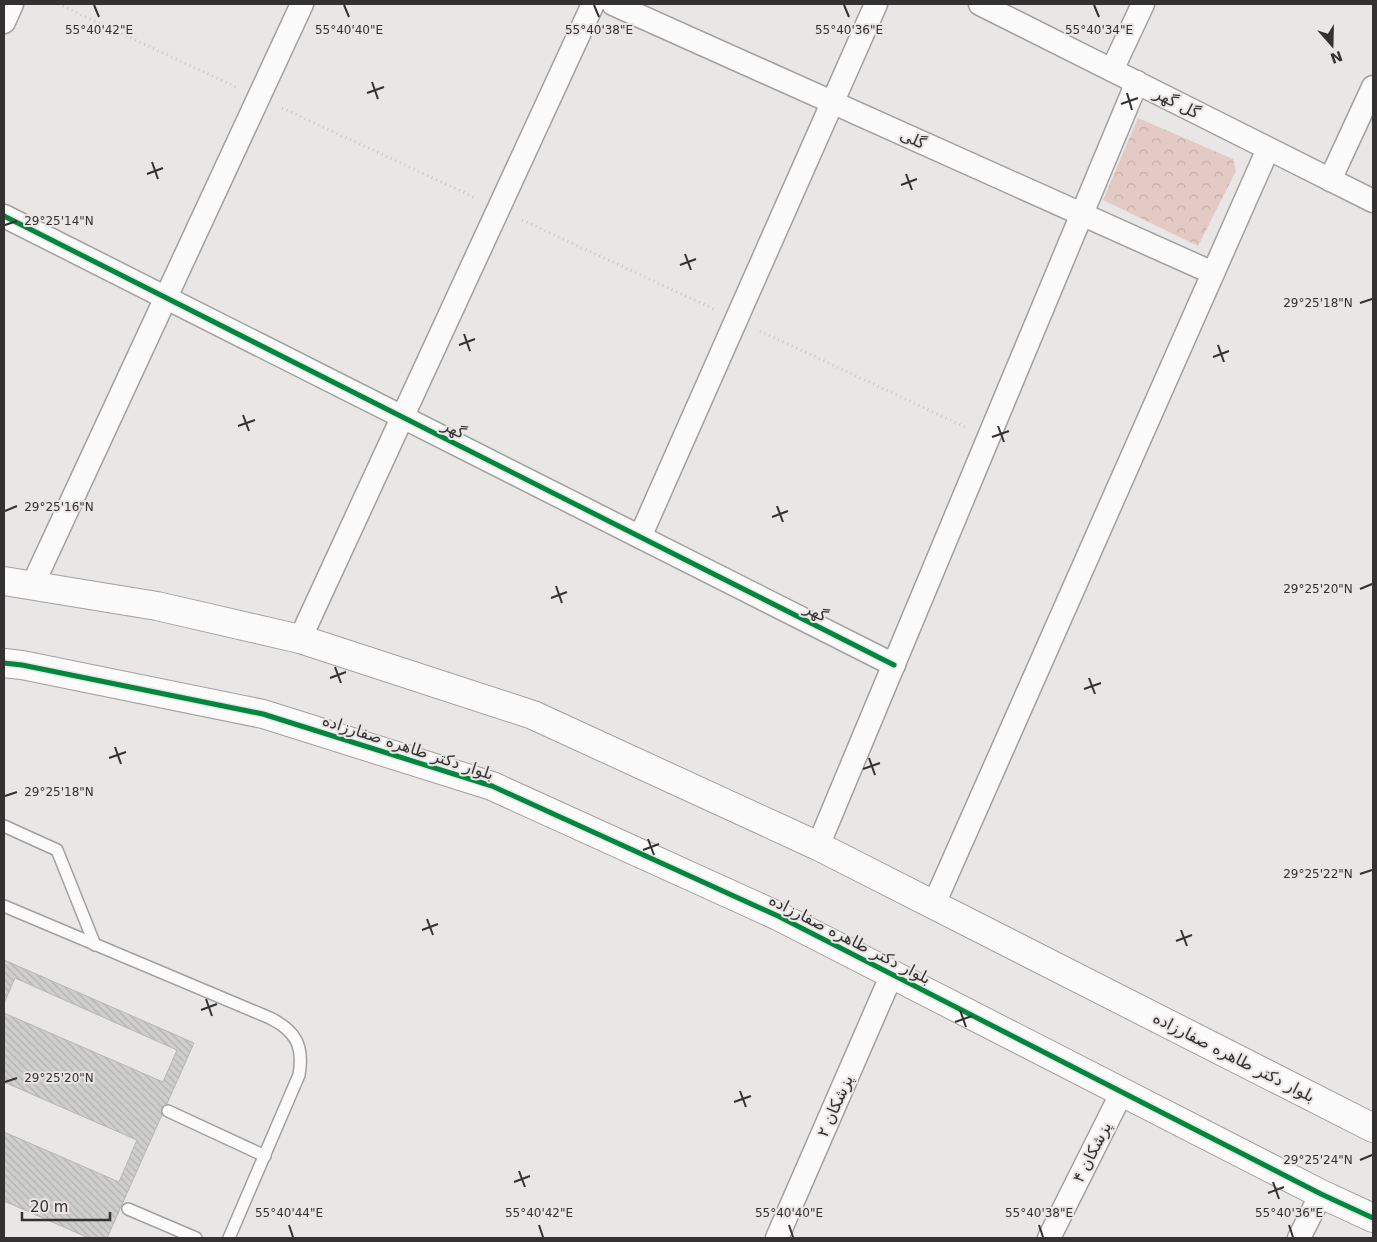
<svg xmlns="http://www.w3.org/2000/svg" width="1377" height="1242" font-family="'DejaVu Sans','Noto Sans Arabic',sans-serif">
<defs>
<pattern id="park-crowns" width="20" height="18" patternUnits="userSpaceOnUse" patternTransform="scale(1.25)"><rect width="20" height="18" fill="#e4cac4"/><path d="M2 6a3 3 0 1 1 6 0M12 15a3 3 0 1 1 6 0" fill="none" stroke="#c4aea9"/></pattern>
<pattern id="building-back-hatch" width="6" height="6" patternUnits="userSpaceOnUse" patternTransform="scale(1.25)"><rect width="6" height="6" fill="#cfcfce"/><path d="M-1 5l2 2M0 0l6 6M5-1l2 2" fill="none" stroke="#b2b2b1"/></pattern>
</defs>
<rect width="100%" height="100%" fill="#e9e7e6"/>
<path fill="url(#park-crowns)" d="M1138 118 1233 159 1236 171 1198 246 1103 200Z"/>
<path fill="url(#building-back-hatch)" stroke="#b5b6b4" d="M4 960 194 1043 107 1238H89L4 1201V1132L119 1182 137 1140 4 1082V1013L163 1082 177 1050 15 978 4 1003Z"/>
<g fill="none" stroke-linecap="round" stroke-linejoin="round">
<g stroke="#a1a09f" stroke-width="14">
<g id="service">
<path d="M4 826 57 850 95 945"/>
<path d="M4 906 270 1018C296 1031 304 1046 299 1075L229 1238"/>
<path d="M168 1111 265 1156"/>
<path d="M128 1209 196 1238"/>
</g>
</g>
<g stroke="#a1a09f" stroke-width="25">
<g id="minor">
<path d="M613 4 1213 273"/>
<path d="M980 4 1373 201"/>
<path d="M4 22 12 4"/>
<path d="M1112 70 1143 4"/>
<path d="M1330 180 1373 87"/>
<path d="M4 216 894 665"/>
<path d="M640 537 876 4"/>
<path d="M33 584 302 4"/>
<path d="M300 639 593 4"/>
<path d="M818 846 1137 82"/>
<path d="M934 904 1268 149"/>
<path d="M777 1238 892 974"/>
<path d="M1049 1238 1122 1092"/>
<path d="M1299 1238 1321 1194"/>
</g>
</g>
<g stroke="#a1a09f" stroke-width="30">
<g id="tertiary">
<path d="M4 581 157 606 300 639 533 715 818 846 1373 1128"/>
<path d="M4 663 22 665 263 714 492 786 778 916 1321 1194 1373 1218"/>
</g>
</g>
<g stroke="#c7c6c6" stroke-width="3" stroke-dasharray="1 4" stroke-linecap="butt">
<path d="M58 4 236 87"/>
<path d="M282 108 476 198"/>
<path d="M522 220 714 309"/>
<path d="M760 331 965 427"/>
</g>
<use href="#service" stroke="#fcfbfb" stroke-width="11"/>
<use href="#minor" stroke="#fcfbfb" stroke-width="22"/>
<use href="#tertiary" stroke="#fcfbfb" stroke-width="28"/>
<g stroke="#eae6e5" stroke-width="8">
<g id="cycleway">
<path d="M4 216 894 665"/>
<path d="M4 663 22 665 263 714 492 786 778 916 1321 1194 1373 1218"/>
</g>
</g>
<use href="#cycleway" stroke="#00873e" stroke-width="5"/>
</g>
<path fill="none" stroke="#333131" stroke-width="2" d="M94 5 99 17M344 5 349 17M594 5 599 17M844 5 849 17M1094 5 1099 17M372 82 378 99M367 93 384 87M1127 93 1132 110M1121 104 1138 98M152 162 158 179M147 174 163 168M906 174 912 190M901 185 917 179M5 225 17 221M685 254 691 270M680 265 696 259M1360 303 1372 299M464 334 470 351M459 345 475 339M1218 345 1224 362M1213 357 1229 351M243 415 249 431M238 426 255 420M998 426 1004 442M992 437 1009 431M777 506 783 522M5 511 17 506M772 517 788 511M556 586 562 603M1360 589 1372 584M551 598 567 592M335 667 341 683M330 678 346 672M1089 678 1095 694M1084 689 1101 683M115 747 121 764M109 758 126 752M869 758 875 775M863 769 880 763M5 796 17 792M648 839 654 855M643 850 659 844M1360 874 1372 870M427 919 433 935M422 930 438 924M1181 930 1187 946M1176 941 1192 935M206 999 212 1016M201 1010 217 1004M960 1010 966 1027M955 1022 972 1016M5 1082 17 1078M740 1091 746 1107M734 1102 751 1096M1360 1160 1372 1155M519 1171 525 1187M514 1182 530 1176M1273 1182 1279 1199M1268 1193 1284 1187M289 1225 293 1237M539 1225 543 1237M789 1225 793 1237M1039 1225 1043 1237M1289 1225 1293 1237"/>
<g text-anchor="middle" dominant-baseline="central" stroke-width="4" stroke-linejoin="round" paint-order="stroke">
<g font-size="16" fill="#333131" stroke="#eae6e5">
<text transform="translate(1177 103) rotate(27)">گل گهر</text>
<text transform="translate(913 139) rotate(24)">گلی</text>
<text transform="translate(454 429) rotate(27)">گهر</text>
<text transform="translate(816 612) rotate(27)">گهر</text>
<text transform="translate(408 747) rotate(18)">بلوار دکتر طاهره صفارزاده</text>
<text transform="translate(850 939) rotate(27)">بلوار دکتر طاهره صفارزاده</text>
<text transform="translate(1234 1057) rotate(27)">بلوار دکتر طاهره صفارزاده</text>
<text transform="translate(835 1106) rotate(-66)">پزشکان ۲</text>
<text transform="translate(1092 1152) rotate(-63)">پزشکان ۴</text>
</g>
</g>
<g font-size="12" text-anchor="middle" fill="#333131" stroke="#eae6e5" stroke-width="4" stroke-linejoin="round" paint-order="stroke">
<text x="99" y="34">55°40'42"E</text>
<text x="599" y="34">55°40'38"E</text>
<text x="849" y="34">55°40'36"E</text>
<text x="1099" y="34">55°40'34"E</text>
<text x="349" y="34">55°40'40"E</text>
<text x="59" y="225">29°25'14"N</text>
<text x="1318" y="307">29°25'18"N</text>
<text x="59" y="511">29°25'16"N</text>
<text x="1318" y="593">29°25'20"N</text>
<text x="59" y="796">29°25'18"N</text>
<text x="1318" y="878">29°25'22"N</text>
<text x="59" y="1082">29°25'20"N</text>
<text x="1318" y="1164">29°25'24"N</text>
<text x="289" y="1217">55°40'44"E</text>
<text x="539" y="1217">55°40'42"E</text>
<text x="789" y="1217">55°40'40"E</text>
<text x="1039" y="1217">55°40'38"E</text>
<text x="1289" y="1217">55°40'36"E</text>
</g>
<rect width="1377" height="1242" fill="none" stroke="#333131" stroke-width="10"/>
<g transform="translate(1332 45) rotate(160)" stroke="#eae6e5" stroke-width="4" paint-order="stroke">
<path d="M0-4L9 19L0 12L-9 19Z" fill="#333131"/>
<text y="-8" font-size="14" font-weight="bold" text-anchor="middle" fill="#333131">N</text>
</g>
<path d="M22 1212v8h88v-8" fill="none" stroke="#333131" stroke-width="2.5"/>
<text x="30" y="1212" font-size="15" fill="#333131" stroke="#eae6e5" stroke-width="4" paint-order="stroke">20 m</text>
</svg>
